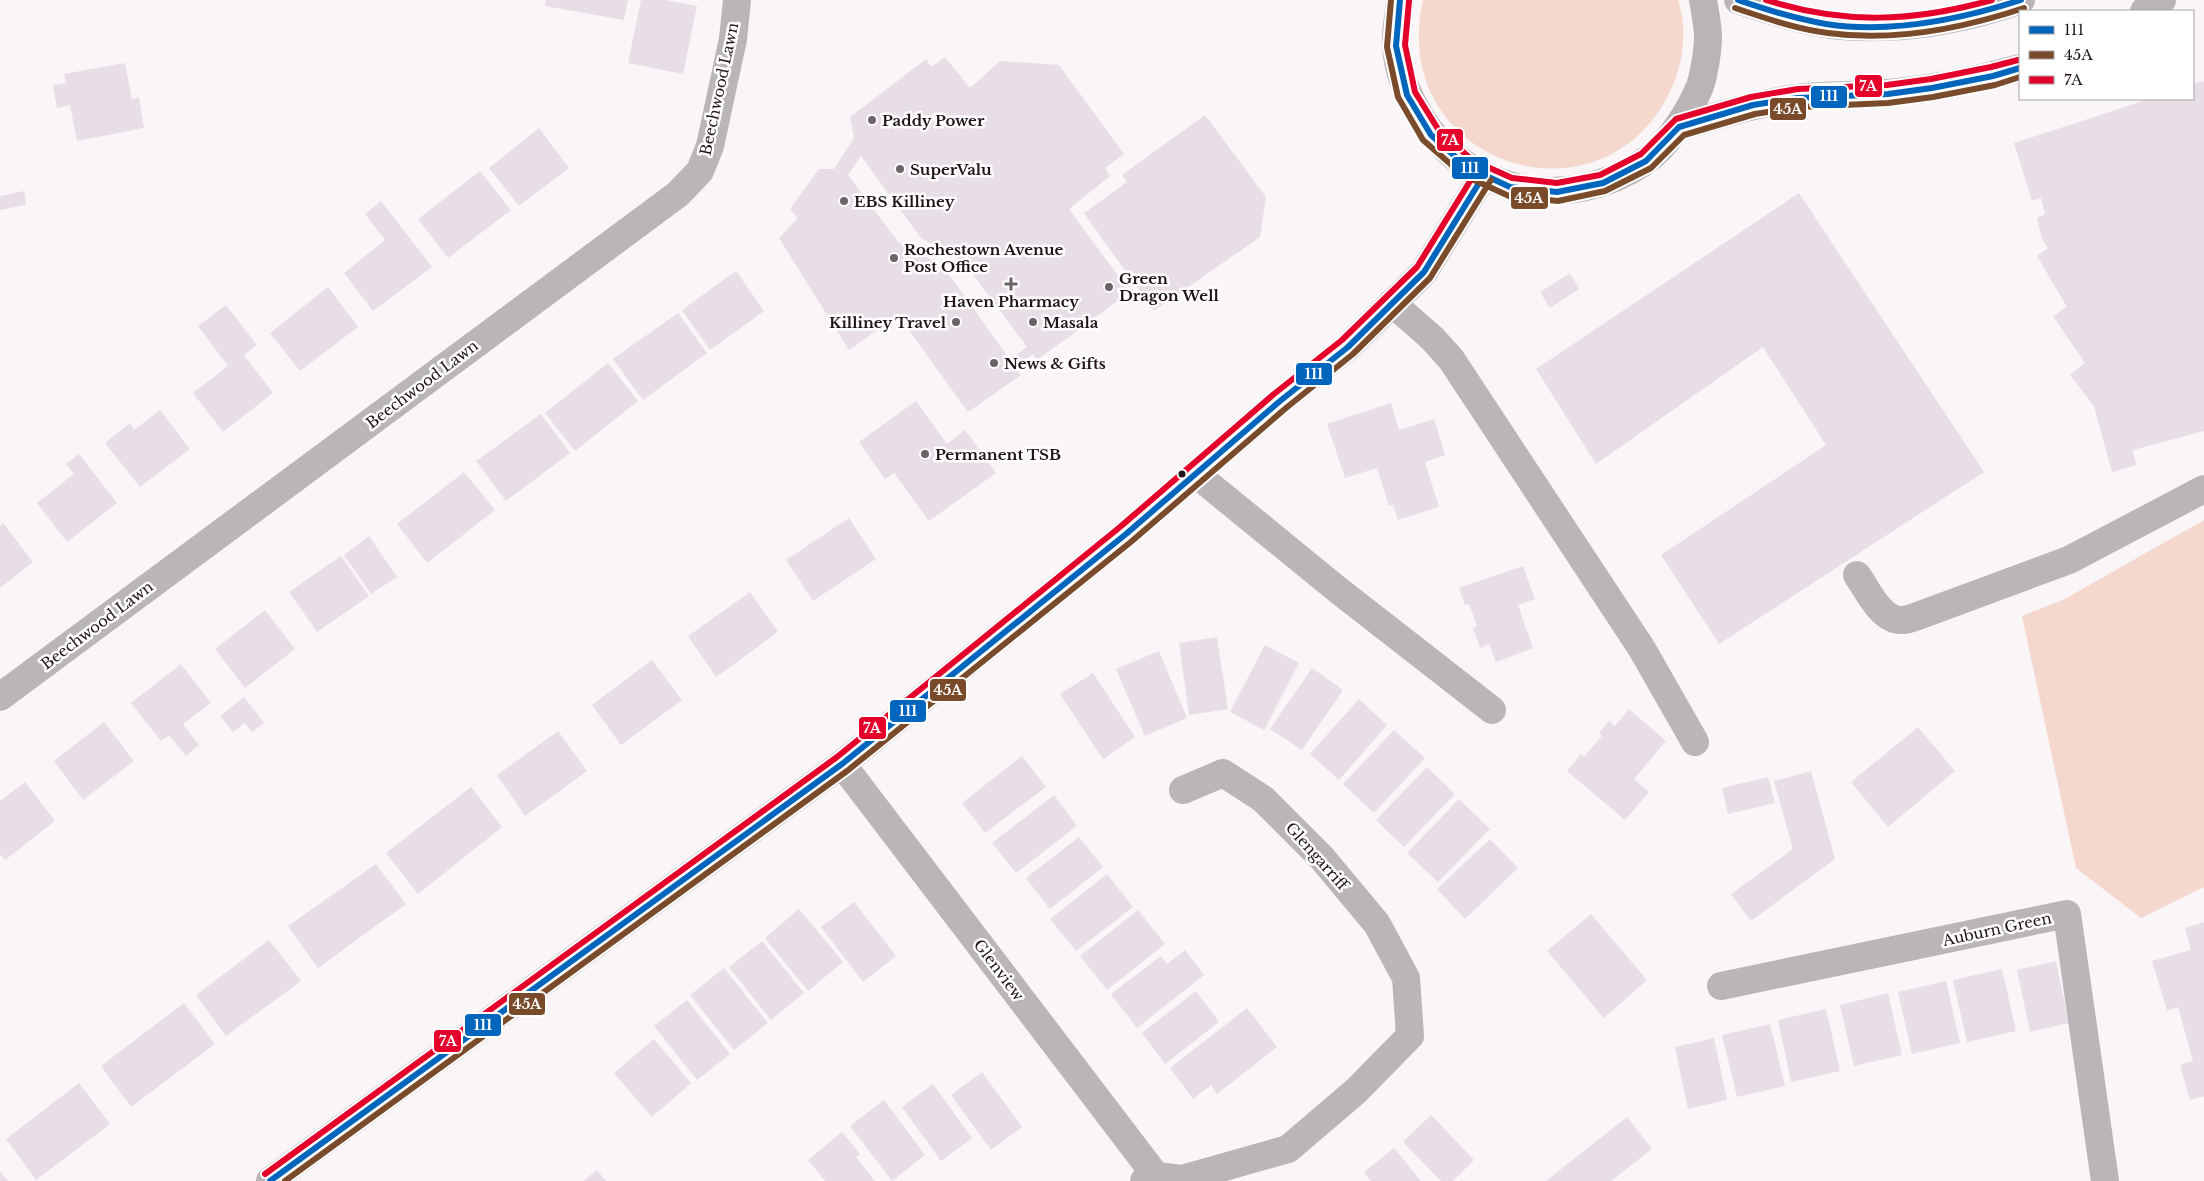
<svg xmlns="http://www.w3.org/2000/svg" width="2204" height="1181" font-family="'Libre Baskerville',serif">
<rect width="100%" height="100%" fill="#faf5f7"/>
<g fill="#f4d7cd">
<path d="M1423 0H1678C1687 27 1684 60 1673 85 1608 236 1386 167 1423 0Z"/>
<path d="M2204 520V887L2141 918 2076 868 2022 616 2063 600Z"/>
</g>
<g fill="#e8dee7" fill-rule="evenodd">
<path d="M546 0H628L624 20 545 6Z"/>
<path d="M641 0H666L697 6 683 74 628 63Z"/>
<path d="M945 57 970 88 1000 61 1059 65 1124 154 1105 168 1110 176 1069 209 1130 292 1037 360 1033 354 1015 367 1021 375 968 412 898 315 849 350 779 238 798 218 790 209 819 169H834L854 138 850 117 926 59 931 67ZM861 156 921 238 963 261 1027 347 1010 360 943 266 899 243 848 175Z"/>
<path d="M125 63 132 99 139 97 144 128 77 141 70 105 57 108 53 85 66 83 64 74Z"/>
<path d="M2204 81V431L2133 450 2136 465 2112 472 2094 406 2070 375 2085 363 2053 316 2067 307 2037 256 2048 248 2042 239 2037 218 2045 214 2041 198 2032 201 2014 143 2149 99H2193V84Z"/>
<path d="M1205 115 1266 197 1260 237 1154 311 1084 213 1127 182 1122 175Z"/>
<path d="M539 128 569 168 519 206 489 168Z"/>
<path d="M480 171 511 210 448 258 418 219Z"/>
<path d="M24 191 26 205 0 210V196Z"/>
<path d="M1799 193 1984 472 1719 644 1661 555 1826 445 1763 347 1596 464 1536 369Z"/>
<path d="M381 201 432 267 373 311 344 273 385 240 365 214Z"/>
<path d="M736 271 764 311 710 350 682 310Z"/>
<path d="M1570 273 1579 289 1550 308 1540 292Z"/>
<path d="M328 287 358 327 300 371 270 333Z"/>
<path d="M226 305 257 345 244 355 273 393 223 432 193 393 228 366 198 326Z"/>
<path d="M678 313 707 353 643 400 613 359Z"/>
<path d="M608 363 638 401 575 451 545 413Z"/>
<path d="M916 401 947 444 965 430 996 473 929 521 894 473 885 479 859 442Z"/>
<path d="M1391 403 1399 430 1434 419 1445 455 1425 462 1439 507 1398 520 1393 505 1389 506 1377 468 1345 478 1327 424Z"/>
<path d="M160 410 190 449 140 487 105 443 130 423 134 430Z"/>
<path d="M541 414 570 453 506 501 476 461Z"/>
<path d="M79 454 117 503 67 542 37 503 74 474 66 464Z"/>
<path d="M464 472 495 510 427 563 397 524Z"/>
<path d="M849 518 876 559 813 601 786 560Z"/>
<path d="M3 523 33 562 0 588V526Z"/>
<path d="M369 536 397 577 371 594 344 555Z"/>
<path d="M341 556 369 596 317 632 289 592Z"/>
<path d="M1523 566 1535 599 1518 605 1533 648 1496 662 1489 644 1480 648 1473 628 1477 626 1469 604 1465 605 1459 588Z"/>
<path d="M750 592 778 632 716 677 688 636Z"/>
<path d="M265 610 295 649 245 688 215 649Z"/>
<path d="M1217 637 1228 709 1189 715 1179 643Z"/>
<path d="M1265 645 1299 663 1264 730 1230 712Z"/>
<path d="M1159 651 1187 718 1145 736 1116 669Z"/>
<path d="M652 660 682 700 621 745 592 705Z"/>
<path d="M181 664 211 703 183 724 199 745 186 756 169 735 161 741 131 703Z"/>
<path d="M1312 668 1343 690 1302 750 1270 729Z"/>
<path d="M1093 673 1135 737 1103 759 1060 694Z"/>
<path d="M244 697 264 723 252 732 245 723 233 732 220 716Z"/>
<path d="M1359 699 1387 725 1339 780 1310 754Z"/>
<path d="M1629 709 1666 741 1634 779 1649 792 1625 820 1567 771 1581 754 1584 757 1602 736 1599 733 1609 721 1615 726Z"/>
<path d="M104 722 134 761 83 800 54 761Z"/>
<path d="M1918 727 1955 771 1888 827 1851 782Z"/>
<path d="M1394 730 1425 758 1374 813 1343 784Z"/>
<path d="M558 731 587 771 525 816 497 775Z"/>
<path d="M1022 756 1046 787 985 833 962 803Z"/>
<path d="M1427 767 1455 794 1404 847 1376 820Z"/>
<path d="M1811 771 1835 859 1751 921 1731 894 1793 849 1774 781Z"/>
<path d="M1768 777 1775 803 1728 814 1722 788Z"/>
<path d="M25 782 55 821 5 860 0 854V801Z"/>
<path d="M471 787 502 827 418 894 386 853Z"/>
<path d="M1054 795 1077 826 1016 873 992 843Z"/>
<path d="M1459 799 1490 829 1438 882 1407 853Z"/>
<path d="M1079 837 1103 867 1050 909 1026 878Z"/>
<path d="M1490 839 1518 868 1465 919 1437 889Z"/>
<path d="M376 864 406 904 318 968 288 926Z"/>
<path d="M1107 874 1133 907 1076 951 1050 919Z"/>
<path d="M854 902 896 956 863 982 821 927Z"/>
<path d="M799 909 843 962 808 991 765 938Z"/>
<path d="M1138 910 1165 944 1107 990 1080 956Z"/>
<path d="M1591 914 1647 980 1604 1018 1547 951Z"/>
<path d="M2204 922V1096L2190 1100 2180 1065 2193 1061 2178 1007 2167 1011 2152 961 2191 950 2185 928Z"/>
<path d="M269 940 301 981 226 1036 196 995Z"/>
<path d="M762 941 804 993 771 1020 729 967Z"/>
<path d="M1185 950 1204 975 1137 1028 1111 994 1161 956 1167 964Z"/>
<path d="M2056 961 2069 1023 2030 1032 2017 970Z"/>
<path d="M724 968 768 1023 734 1050 690 995Z"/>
<path d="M2002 969 2016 1031 1967 1042 1953 980Z"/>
<path d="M1946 981 1960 1043 1912 1054 1898 992Z"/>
<path d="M1196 991 1219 1022 1165 1064 1142 1033Z"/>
<path d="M1888 993 1902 1055 1854 1066 1840 1005Z"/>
<path d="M687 1000 730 1054 697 1080 654 1026Z"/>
<path d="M184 1003 215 1044 131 1107 101 1066Z"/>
<path d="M1247 1008 1277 1047 1217 1094 1211 1085 1193 1099 1170 1068Z"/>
<path d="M1826 1009 1840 1071 1791 1082 1778 1020Z"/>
<path d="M1770 1024 1785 1086 1737 1097 1722 1035Z"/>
<path d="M1714 1038 1727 1100 1688 1109 1675 1047Z"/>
<path d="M654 1039 691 1083 652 1117 614 1073Z"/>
<path d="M982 1072 1022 1127 991 1150 951 1095Z"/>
<path d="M79 1083 110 1124 36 1180 6 1139Z"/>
<path d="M933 1084 972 1138 941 1161 902 1107Z"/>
<path d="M884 1100 925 1155 892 1181 850 1126Z"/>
<path d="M1431 1115 1474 1160 1453 1181H1441L1403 1142Z"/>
<path d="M1627 1117 1652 1149 1611 1181H1546Z"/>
<path d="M842 1132 860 1154 856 1157 875 1181H825L808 1160Z"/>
<path d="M1394 1148 1421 1181H1371L1364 1172Z"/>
<path d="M597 1170 606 1181H583Z"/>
<path d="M0 1171 8 1181H0Z"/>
</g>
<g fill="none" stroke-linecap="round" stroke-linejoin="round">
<g stroke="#bab5b6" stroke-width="28">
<path d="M1392 303 1432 338 1451 359 1642 649 1695 742"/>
<path d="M1197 475 1338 590 1492 710"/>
<path d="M1857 575C1867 589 1880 619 1900 620 1904 621 1911 618 1915 617L2069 560 2204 489"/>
<path d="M0 697 678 194 700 171 710 146 733 39 737 0"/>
<path d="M842 764 1156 1176"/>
<path d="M1721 986 2067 914 2105 1181"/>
<path d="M1144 1181 1156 1176 1182 1179 1288 1149 1356 1091 1410 1036 1406 978 1377 924 1322 858 1263 799 1223 773 1183 790"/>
</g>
<g stroke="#bab4b5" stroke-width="28">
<path d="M1400 0C1399 15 1395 31 1396 45 1397 70 1408 96 1420 116 1468 196 1568 213 1644 162 1667 147 1690 111 1700 86 1704 75 1708 49 1708 38 1708 25 1705 12 1703 0"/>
<path d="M1738 0C1771 11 1806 23 1841 26 1901 31 1964 20 2021 0"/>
<path d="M2144 11 2162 0"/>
<path d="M1679 127C1718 116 1757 103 1797 98 1828 94 1859 96 1889 93 1933 89 1978 80 2020 68"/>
<path d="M270 1181 842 764 1126 534 1280 401 1348 347 1424 272 1484 175"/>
</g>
<g stroke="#fff" stroke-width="10">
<g id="bus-1">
<path d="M1400 0 1396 46 1407 95 1431 135 1467 167 1510 187 1557 192 1603 183 1646 161 1679 127 1753 105 1798 98 1888 94 1932 88 1993 76 2020 68"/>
<path d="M1738 0C1767 10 1796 19 1826 24 1891 34 1959 20 2021 0"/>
<path d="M270 1181 842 764 1126 534 1280 401 1348 347 1424 272 1484 175"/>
</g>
</g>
<g stroke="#fff" stroke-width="10">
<g id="bus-2">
<path d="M1391 0 1387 47 1398 97 1423 140 1463 175 1509 196 1558 201 1605 191 1651 168 1684 135 1755 114 1799 107 1888 103 1933 97 1995 85 2020 77"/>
<path d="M1735 8C1765 18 1796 29 1828 33 1894 42 1961 29 2024 8"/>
<path d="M285 1181 847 771 1132 541 1286 408 1353 354 1430 278 1491 180"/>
</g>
</g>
<g stroke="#fff" stroke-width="10">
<g id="bus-3">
<path d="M1766 0C1846 25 1912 22 1992 0"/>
<path d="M1409 1 1405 45 1415 92 1438 129 1472 160 1512 178 1557 183 1600 175 1641 154 1676 119 1751 97 1798 89 1887 85 1931 79 1991 67 2018 60"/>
<path d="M265 1174 837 757 1120 527 1274 394 1342 340 1417 267 1477 170"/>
</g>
</g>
<use href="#bus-1" stroke="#0065bd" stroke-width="6"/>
<use href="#bus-2" stroke="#7a4b2a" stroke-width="6"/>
<use href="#bus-3" stroke="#e4002b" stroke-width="6"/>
</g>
<g fill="#6c6367" stroke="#fff" stroke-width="2">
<circle cx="872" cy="120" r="5"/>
<circle cx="900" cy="169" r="5"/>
<circle cx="844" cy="201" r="5"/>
<circle cx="894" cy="258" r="5"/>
<path d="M1008.5 276.5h5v5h5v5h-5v5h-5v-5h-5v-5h5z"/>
<circle cx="1109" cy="287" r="5"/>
<circle cx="956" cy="322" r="5"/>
<circle cx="1033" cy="322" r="5"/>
<circle cx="994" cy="363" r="5"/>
<circle cx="925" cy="454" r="5"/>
</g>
<circle fill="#20141a" stroke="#fff" stroke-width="2" cx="1182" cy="474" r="4.5"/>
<g text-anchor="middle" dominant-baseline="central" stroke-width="5" stroke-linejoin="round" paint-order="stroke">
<g font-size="15" fill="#20141a" stroke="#fff">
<text transform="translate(719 89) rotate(-78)">Beechwood Lawn</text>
<text transform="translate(422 384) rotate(-37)">Beechwood Lawn</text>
<text transform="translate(97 625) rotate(-37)">Beechwood Lawn</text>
<text transform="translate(1317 856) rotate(48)">Glengarriff</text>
<text transform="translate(1997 929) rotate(-12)">Auburn Green</text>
<text transform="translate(999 970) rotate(53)">Glenview</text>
</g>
<g font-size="15" font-weight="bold" fill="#20141a" stroke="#fff" text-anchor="start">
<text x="882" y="120">Paddy Power</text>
<text x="910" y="169">SuperValu</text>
<text x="854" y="201">EBS Killiney</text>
<text x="904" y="249">Rochestown Avenue<tspan x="904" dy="17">Post Office</tspan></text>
<text x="1119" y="278">Green<tspan x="1119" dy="17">Dragon Well</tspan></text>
<text x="1011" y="301" text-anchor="middle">Haven Pharmacy</text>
<text x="946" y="322" text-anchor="end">Killiney Travel</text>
<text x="1043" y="322">Masala</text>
<text x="1004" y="363">News &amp; Gifts</text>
<text x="935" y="454">Permanent TSB</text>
</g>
</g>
<g stroke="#fff" stroke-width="2">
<rect x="1854" y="74" width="29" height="24" rx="5" fill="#e4002b"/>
<rect x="1810" y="85" width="38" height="24" rx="5" fill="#0065bd"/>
<rect x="1769" y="97" width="38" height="24" rx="5" fill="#7a4b2a"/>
<rect x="1436" y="128" width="28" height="24" rx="5" fill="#e4002b"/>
<rect x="1451" y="156" width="38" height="24" rx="5" fill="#0065bd"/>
<rect x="1510" y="186" width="39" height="24" rx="5" fill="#7a4b2a"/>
<rect x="1295" y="362" width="38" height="24" rx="5" fill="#0065bd"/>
<rect x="929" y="678" width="38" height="24" rx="5" fill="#7a4b2a"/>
<rect x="889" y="699" width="38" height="24" rx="5" fill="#0065bd"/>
<rect x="858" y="716" width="29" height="24" rx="5" fill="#e4002b"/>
<rect x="508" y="992" width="38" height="24" rx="5" fill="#7a4b2a"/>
<rect x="464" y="1013" width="38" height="24" rx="5" fill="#0065bd"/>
<rect x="433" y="1029" width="29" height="24" rx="5" fill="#e4002b"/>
</g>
<g font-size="14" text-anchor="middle" font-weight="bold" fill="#fff">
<text x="1868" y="91">7A</text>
<text x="1829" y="101">111</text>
<text x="1788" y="114">45A</text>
<text x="1450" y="145">7A</text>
<text x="1470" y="173">111</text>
<text x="1529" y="203">45A</text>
<text x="1314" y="379">111</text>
<text x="948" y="695">45A</text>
<text x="908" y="716">111</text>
<text x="872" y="733">7A</text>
<text x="527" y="1009">45A</text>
<text x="483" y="1030">111</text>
<text x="448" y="1046">7A</text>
</g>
<rect x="2019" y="10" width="175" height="90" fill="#ffffff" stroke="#a6a1a3"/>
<rect x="2029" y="26" width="25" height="8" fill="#0065bd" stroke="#a6a1a3"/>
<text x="2064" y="35" font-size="15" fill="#20141a">111</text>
<rect x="2029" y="51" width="25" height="8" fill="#7a4b2a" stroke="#a6a1a3"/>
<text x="2064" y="60" font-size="15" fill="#20141a">45A</text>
<rect x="2029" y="76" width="25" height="8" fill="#e4002b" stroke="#a6a1a3"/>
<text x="2064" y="85" font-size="15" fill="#20141a">7A</text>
</svg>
